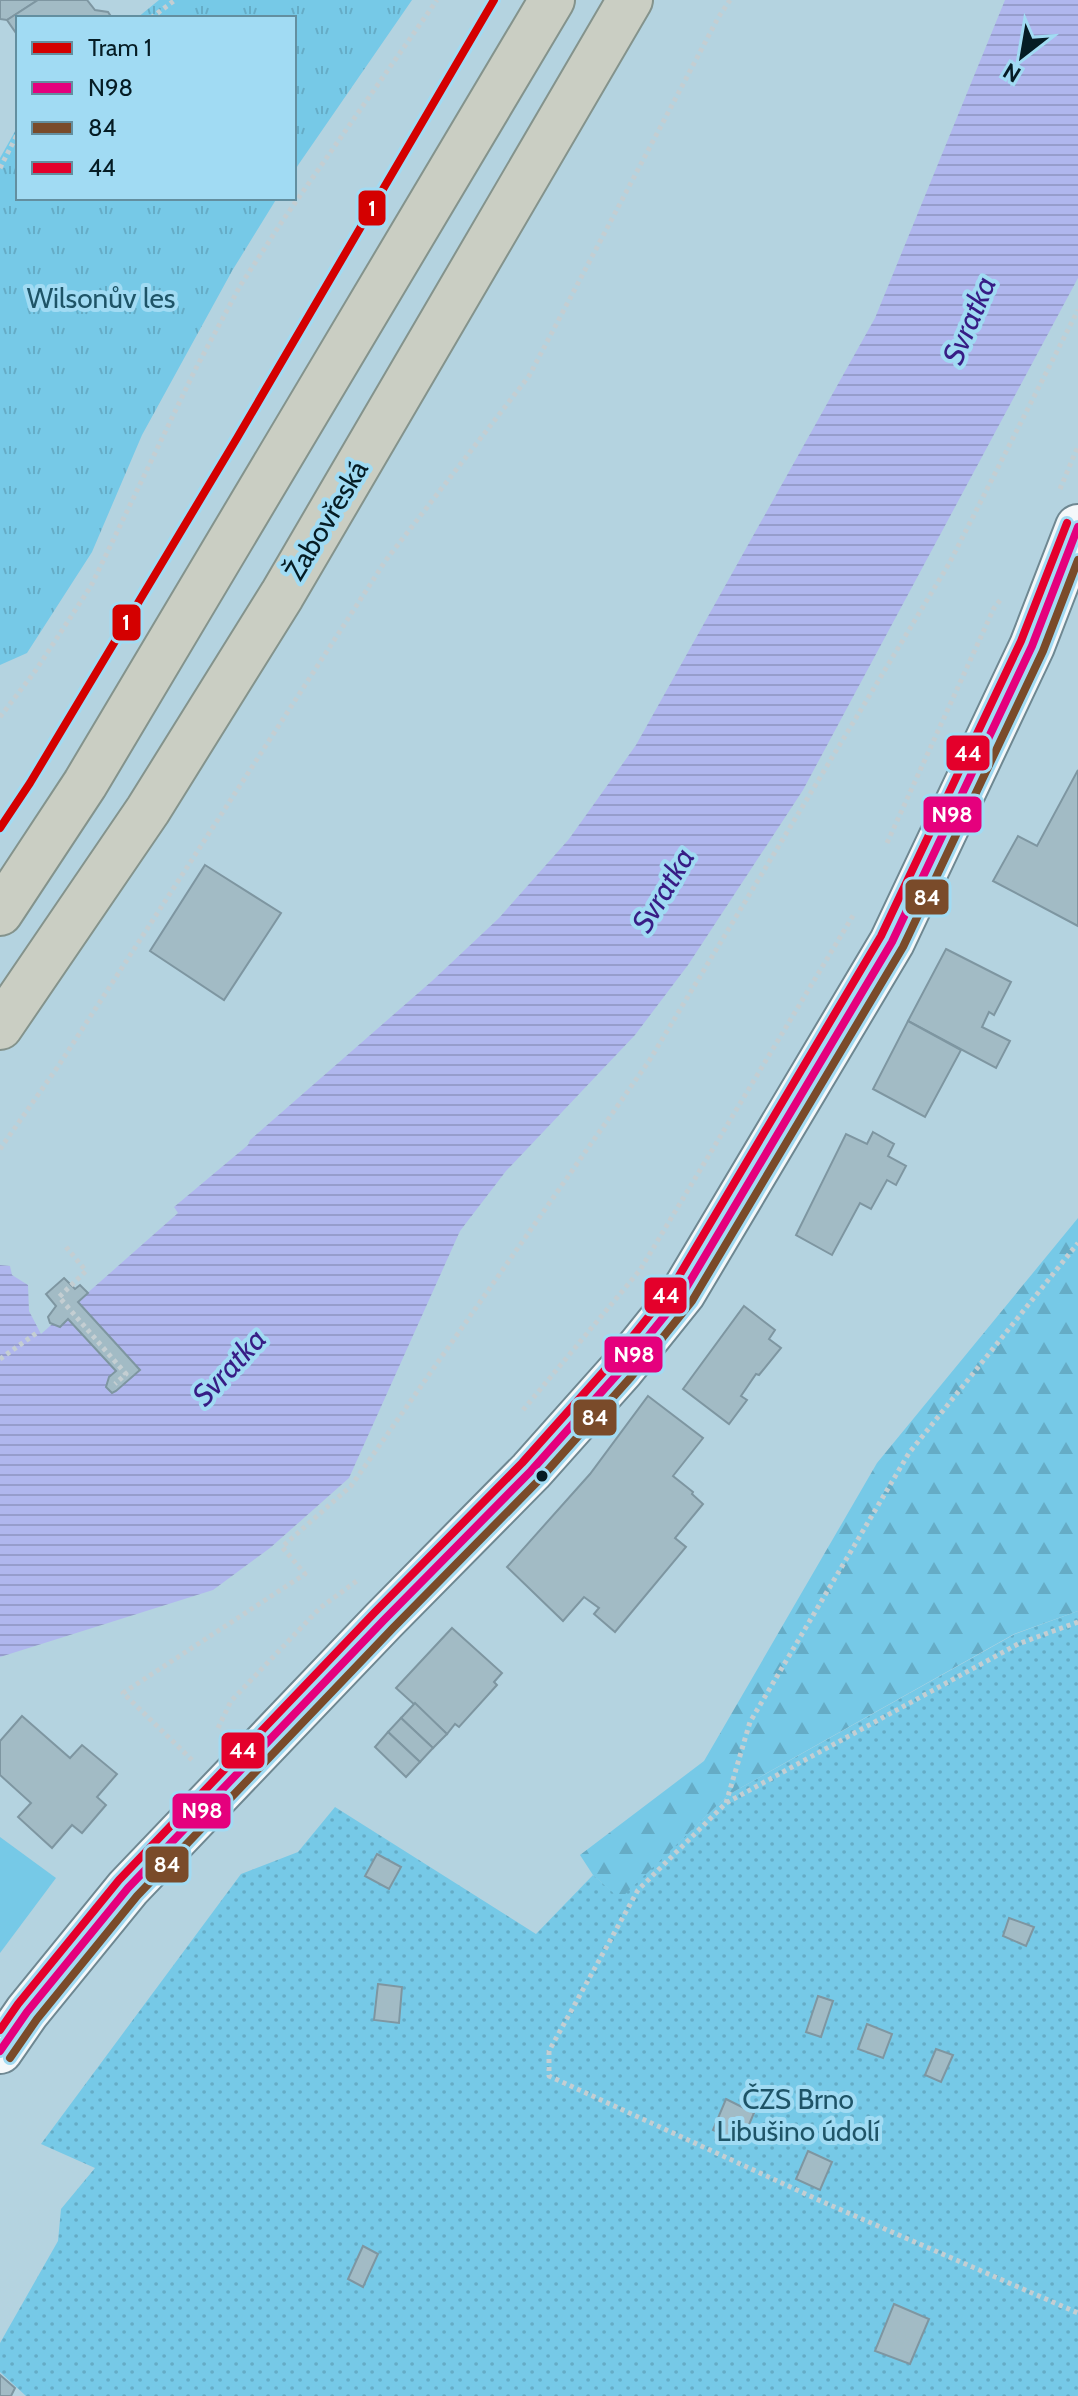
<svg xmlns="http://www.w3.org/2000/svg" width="1078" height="2396" font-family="Cabin,sans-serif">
<defs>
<pattern id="grass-dots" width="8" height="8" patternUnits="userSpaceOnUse" patternTransform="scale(2)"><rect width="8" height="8" fill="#76c9e7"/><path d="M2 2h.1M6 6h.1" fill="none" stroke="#65acc6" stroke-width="1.8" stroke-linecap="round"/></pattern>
<pattern id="forest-firs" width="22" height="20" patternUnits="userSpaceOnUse" patternTransform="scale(2)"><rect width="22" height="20" fill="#76c9e7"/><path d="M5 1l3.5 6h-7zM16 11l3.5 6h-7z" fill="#65acc6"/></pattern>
<pattern id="park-tufts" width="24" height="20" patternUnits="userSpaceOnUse" patternTransform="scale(2)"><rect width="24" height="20" fill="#76c9e7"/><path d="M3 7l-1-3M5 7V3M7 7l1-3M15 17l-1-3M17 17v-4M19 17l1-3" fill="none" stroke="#65acc6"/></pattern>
<pattern id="water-rules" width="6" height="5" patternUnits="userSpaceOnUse" patternTransform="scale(2)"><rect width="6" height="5" fill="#b0b7ee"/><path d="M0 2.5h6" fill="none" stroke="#969dcc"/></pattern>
</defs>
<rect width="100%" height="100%" fill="#b4d3e0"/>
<path fill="url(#grass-dots)" d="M1078 1611V2396H26L0 2372V2343L58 2241 61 2209 95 2168 41 2144 241 1874 298 1852 335 1807 536 1934 593 1875 620 1898 728 1795 1015 1634Z"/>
<path fill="url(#forest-firs)" d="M1078 1218V1611L1014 1634 728 1795 620 1899 593 1875 580 1855 704 1761 877 1463Z"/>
<g fill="url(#park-tufts)">
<path d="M159 0H412L294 171V18H137Z"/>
<path d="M18 126V198H277L232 271 142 435 92 552 27 653 0 665V158Z"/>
</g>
<path fill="#76c9e7" d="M0 1837 56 1878 0 1953Z"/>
<path fill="url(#water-rules)" d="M1005 0H1078V278L803 790 688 965 635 1035 506 1171 460 1231 349 1478 270 1548 213 1590 0 1657V1265L10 1266 12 1275 28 1285 29 1311 41 1334 178 1213 174 1207 248 1145 250 1140 432 981 499 918 569 839 636 745 875 318Z"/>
<g fill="#a2bbc5" stroke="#7e96a1" stroke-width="2">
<path d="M0 0H38L7 20 0 19Z"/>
<path d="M38 0H87L95 10 108 12 112 18H18V36L7 20Z"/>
<path d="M1078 770V926L993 881 1018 836 1037 846Z"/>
<path d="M205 865 281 913 224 1000 150 951Z"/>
<path d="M946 949 1011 982 994 1015 989 1012 982 1027 1010 1041 996 1068 908 1021Z"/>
<path d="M908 1021 961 1050 925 1117 873 1089Z"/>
<path d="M873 1132 894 1144 888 1156 906 1166 896 1185 887 1180 871 1209 860 1203 832 1255 796 1235 846 1134 867 1144Z"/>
<path d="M64 1278 75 1289 80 1285 88 1293 78 1302 140 1370 116 1391 112 1393 106 1387 109 1377 116 1371 68 1319 60 1327 50 1323 48 1317 56 1306 46 1294Z"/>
<path d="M744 1306 775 1330 769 1339 781 1348 759 1375 756 1374 741 1396 747 1400 729 1424 683 1389Z"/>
<path d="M648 1396 703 1438 673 1476 693 1492 692 1494 703 1504 675 1538 686 1547 615 1632 594 1614 599 1608 584 1597 563 1621 507 1567 590 1474Z"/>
<path d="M452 1628 502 1673 494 1682 497 1685 459 1727 455 1724 447 1734 396 1688Z"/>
<path d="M415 1703 447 1734 433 1748 401 1718Z"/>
<path d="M22 1716 70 1758 82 1745 117 1774 97 1797 106 1805 82 1833 72 1825 52 1848 18 1817 31 1803 0 1775V1741Z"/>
<path d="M401 1718 433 1748 420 1762 388 1732Z"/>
<path d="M388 1732 420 1762 406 1777 375 1747Z"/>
<path d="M377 1854 401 1867 389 1889 365 1876Z"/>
<path d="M1009 1918 1034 1927 1026 1946 1003 1936Z"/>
<path d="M378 1984 402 1987 399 2023 374 2020Z"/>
<path d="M818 1996 833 2001 821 2037 806 2032Z"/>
<path d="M867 2024 892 2034 883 2058 858 2049Z"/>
<path d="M936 2049 953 2055 941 2082 925 2075Z"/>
<path d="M726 2099 754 2113 741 2143 713 2130Z"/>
<path d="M808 2151 832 2162 820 2190 796 2179Z"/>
<path d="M363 2246 378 2254 363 2287 348 2279Z"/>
<path d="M894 2304 929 2319 910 2364 875 2351Z"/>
<path d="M0 2375 15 2388 11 2396H0Z"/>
</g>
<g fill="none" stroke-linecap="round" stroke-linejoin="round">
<g stroke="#6f8892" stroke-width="48">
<path id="secondary" d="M0 2051 27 2012 128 1888 384 1620 531 1471 622 1369 683 1293 892 942 1032 646 1078 527"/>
</g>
<g stroke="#84938c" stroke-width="48">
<g id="highway">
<path d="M0 913 85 784 552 0"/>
<path d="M0 1027 148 810 282 595 630 0"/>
</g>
</g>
<g stroke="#c4ced2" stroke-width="5" stroke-dasharray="4 4" stroke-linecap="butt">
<path d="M151 18 175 0"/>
<path d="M0 168 18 133"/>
<path d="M1060 489 1078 446"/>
<path d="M0 717 36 670 91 586 195 370 240 286 283 220 437 0"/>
<path d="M887 843 994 608 1001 599"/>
<path d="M0 1149 59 1065 386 560 529 376 718 18 730 0"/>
<path d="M66 1247 86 1271 59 1297 126 1374 115 1384"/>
<path d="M0 1359 38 1332"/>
<path d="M523 1410 640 1270 854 914"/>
<path d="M1078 1622 1018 1644 726 1803 638 1890 549 2051V2076L823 2202 1078 2313"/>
<path d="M218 1728 231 1701 320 1608 358 1580"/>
<path d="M192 1760 123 1693 305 1574 282 1547 351 1486 649 1061 950 562 1078 310"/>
<path d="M726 1803 750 1722 909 1453 1078 1243"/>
</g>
<use href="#secondary" stroke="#f4f8fa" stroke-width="44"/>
<use href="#highway" stroke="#cacec3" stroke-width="44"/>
<g stroke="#a1dbf3" stroke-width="14">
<path id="bus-1" d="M0 2051 27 2012 128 1888 384 1620 531 1471 622 1369 683 1293 892 942 1032 646 1078 527"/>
</g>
<g stroke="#a1dbf3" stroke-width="14">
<path id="bus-2" d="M10 2058 37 2019 137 1896 393 1628 540 1479 631 1377 692 1301 903 947 1043 651 1078 560"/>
</g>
<g stroke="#a1dbf3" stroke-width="14">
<path id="bus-3" d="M0 2030 18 2004 119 1880 375 1612 522 1463 613 1361 673 1286 881 936 1021 641 1067 523"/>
</g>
<use href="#bus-1" stroke="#e5007d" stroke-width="8"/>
<use href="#bus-2" stroke="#7a4b2a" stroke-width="8"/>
<use href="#bus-3" stroke="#e4002b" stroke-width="8"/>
<g stroke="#a1dbf3" stroke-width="14">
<path id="tram-1" d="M0 828 30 783 237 438 494 0"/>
</g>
<use href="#tram-1" stroke="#d40000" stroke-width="8"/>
</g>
<circle fill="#051c24" stroke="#a1dbf3" stroke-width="3" cx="542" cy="1476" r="7"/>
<g text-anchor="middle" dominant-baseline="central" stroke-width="8" stroke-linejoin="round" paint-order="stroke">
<g font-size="28" fill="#1e5467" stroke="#a1dbf3">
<text x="101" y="298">Wilsonův les</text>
<text x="798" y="2099">ČZS Brno<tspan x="798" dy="32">Libušino údolí</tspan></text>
</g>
<g font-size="28" fill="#051c24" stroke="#a1dbf3">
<text transform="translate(326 520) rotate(-59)">Žabovřeská</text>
</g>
<g font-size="30" font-style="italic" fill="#371d85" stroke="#a1dbf3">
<text transform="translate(969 320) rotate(-67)">Svratka</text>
<text transform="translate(663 890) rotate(-59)">Svratka</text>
<text transform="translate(229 1367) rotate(-47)">Svratka</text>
</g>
</g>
<g stroke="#a1dbf3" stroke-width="3">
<rect x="357" y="189" width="30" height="38" rx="8" fill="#d40000"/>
<rect x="111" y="603" width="31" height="39" rx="8" fill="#d40000"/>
<rect x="945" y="734" width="46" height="38" rx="8" fill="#e4002b"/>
<rect x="922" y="795" width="61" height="39" rx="8" fill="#e5007d"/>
<rect x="904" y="878" width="46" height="38" rx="8" fill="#7a4b2a"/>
<rect x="643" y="1276" width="45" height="39" rx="8" fill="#e4002b"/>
<rect x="603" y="1335" width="61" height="39" rx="8" fill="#e5007d"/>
<rect x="572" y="1398" width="46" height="39" rx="8" fill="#7a4b2a"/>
<rect x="220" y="1731" width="46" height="39" rx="8" fill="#e4002b"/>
<rect x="171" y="1792" width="61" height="38" rx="8" fill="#e5007d"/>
<rect x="144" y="1845" width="46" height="39" rx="8" fill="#7a4b2a"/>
</g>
<g font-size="22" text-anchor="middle" font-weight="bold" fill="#fff">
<text x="372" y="216">1</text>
<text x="126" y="630">1</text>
<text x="968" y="761">44</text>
<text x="952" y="822">N98</text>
<text x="927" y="905">84</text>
<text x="666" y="1303">44</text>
<text x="634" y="1362">N98</text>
<text x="595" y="1425">84</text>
<text x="243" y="1758">44</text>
<text x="202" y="1818">N98</text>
<text x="167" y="1872">84</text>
</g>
<rect x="16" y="16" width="280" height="184" fill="#a1dbf3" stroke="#638fa0" stroke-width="2"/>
<rect x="32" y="42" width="40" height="12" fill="#d40000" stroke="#638fa0" stroke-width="2"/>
<text x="88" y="56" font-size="24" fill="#051c24">Tram 1</text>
<rect x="32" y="82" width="40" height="12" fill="#e5007d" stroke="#638fa0" stroke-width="2"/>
<text x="88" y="96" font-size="24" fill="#051c24">N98</text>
<rect x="32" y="122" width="40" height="12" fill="#7a4b2a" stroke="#638fa0" stroke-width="2"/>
<text x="88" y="136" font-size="24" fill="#051c24">84</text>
<rect x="32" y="162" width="40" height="12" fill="#e4002b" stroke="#638fa0" stroke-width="2"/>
<text x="88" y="176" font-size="24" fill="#051c24">44</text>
<g transform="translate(1022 56) rotate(211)" stroke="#a1dbf3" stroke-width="6" paint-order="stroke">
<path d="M0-6L14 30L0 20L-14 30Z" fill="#051c24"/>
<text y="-12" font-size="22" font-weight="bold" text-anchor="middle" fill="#051c24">N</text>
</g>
</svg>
